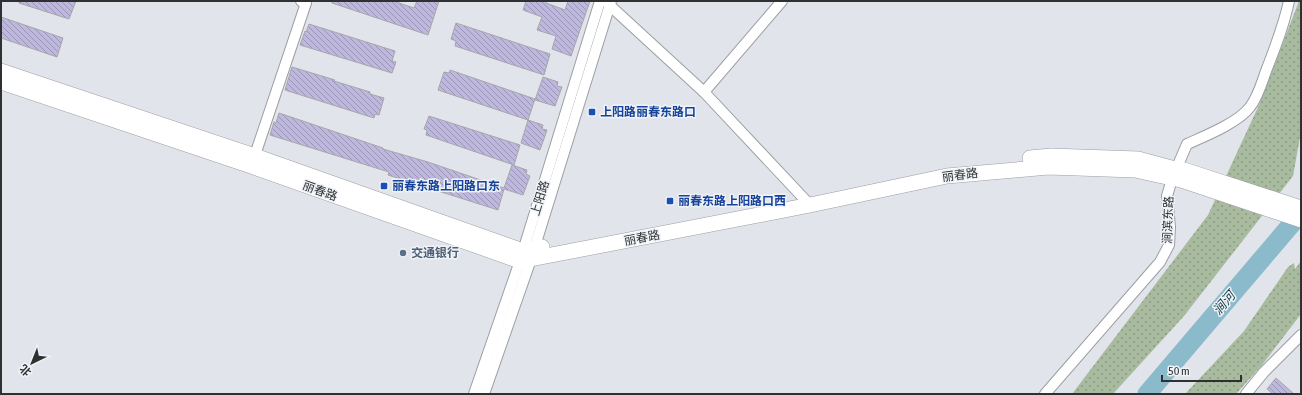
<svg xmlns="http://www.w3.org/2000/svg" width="1302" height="395" font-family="'Asap Condensed','Noto Sans SC',sans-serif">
<defs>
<pattern id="grass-dots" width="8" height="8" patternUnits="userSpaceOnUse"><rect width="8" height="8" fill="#a9bb9e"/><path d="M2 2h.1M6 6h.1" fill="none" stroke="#8a9881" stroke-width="1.8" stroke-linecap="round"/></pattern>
<pattern id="building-back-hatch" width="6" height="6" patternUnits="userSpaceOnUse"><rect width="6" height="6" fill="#beb7de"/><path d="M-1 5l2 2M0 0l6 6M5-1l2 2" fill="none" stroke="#9b95b5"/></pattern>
</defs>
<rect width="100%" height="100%" fill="#e1e4ea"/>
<g fill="url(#grass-dots)">
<path d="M1299 1H1301V132L1293 176 1184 316 1113 394H1072L1208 215 1259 105Z"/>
<path d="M1301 261V314L1262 365 1236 394H1185L1244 331 1288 267 1294 263 1295 269Z"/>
</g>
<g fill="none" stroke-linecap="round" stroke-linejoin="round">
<path stroke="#8bbbca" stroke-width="19" d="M1147 394 1301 213"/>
</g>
<g fill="url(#building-back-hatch)" stroke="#a7a6ab">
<path d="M19 1H76L69 19 19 3Z"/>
<path d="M332 1H393L414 8 417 1H439L428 35 332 3Z"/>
<path d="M526 1H547L546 3 565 10 568 1H590L571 56 552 49 556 36 537 30 542 17 523 10Z"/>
<path d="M1 17 63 38 57 57 1 38Z"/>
<path d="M456 23 550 54 544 75 455 46 456 41 451 39Z"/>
<path d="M309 24 395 51 392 61 396 62 392 73 300 45 305 31 306 32Z"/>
<path d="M292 67 335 80 334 81 370 92V94L384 98 379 115 375 114 374 118 285 90Z"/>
<path d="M450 70 535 99 528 120 438 90 444 72 449 73Z"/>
<path d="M543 77 558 82 557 86 562 87 555 106 535 100Z"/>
<path d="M279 113 383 148V149L428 162 504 188 512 165 527 170 526 174 530 176 523 195 504 189 498 210 388 175 389 172 270 135 274 122 276 123Z"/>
<path d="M429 116 520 145 514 165 426 135 427 130 424 129Z"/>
<path d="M528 120 543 125 542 129 547 130 540 150 521 143Z"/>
<path d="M1276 378 1294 394H1273L1267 389Z"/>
</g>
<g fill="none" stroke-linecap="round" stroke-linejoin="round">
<g stroke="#9b9ea3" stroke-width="12">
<g id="street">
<path d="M605 1 704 92 810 205"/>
<path d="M704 92 782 1"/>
<path d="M253 161 306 3 301 1"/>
<path d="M474 394 520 261 600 1"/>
<path d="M484 394 530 262 611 1"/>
<path d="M1045 394 1160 262 1169 245 1170 227 1167 196 1172 179 1187 144C1205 136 1238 123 1250 107 1258 97 1262 82 1266 71 1275 48 1284 25 1289 1"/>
<path d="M1246 394 1264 372 1301 335"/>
</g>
</g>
<g stroke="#9b9ea3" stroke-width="16">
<g id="secondary">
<path d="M1 71 255 156 523 251 542 247"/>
<path d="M1 82 251 166 520 261 810 205 947 176 1048 167 1135 170 1181 180 1301 220"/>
<path d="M1030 158 1051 156 1138 159 1175 169 1184 170 1301 208"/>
</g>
</g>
<use href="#street" stroke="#fff" stroke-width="10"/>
<use href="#secondary" stroke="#fff" stroke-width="15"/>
</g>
<g fill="#1a4fb4" stroke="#eff2f7" stroke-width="1.5">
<rect x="588" y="108" width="8" height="8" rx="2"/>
<rect x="380" y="182" width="8" height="8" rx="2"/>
<rect x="666" y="197" width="8" height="8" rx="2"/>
</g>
<circle fill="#5c6f8a" stroke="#eff2f7" stroke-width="1.5" cx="403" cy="253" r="4"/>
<g text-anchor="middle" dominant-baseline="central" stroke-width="3" stroke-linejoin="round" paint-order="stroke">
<g font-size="12" font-weight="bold" fill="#164399" stroke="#eff2f7" text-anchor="start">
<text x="600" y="112">上阳路丽春东路口</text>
<text x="392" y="186">丽春东路上阳路口东</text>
<text x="678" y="201">丽春东路上阳路口西</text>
</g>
<g font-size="12" fill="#2f3032" stroke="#eff2f7">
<text transform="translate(960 175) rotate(-7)">丽春路</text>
<text transform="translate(320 191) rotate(20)">丽春路</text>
<text transform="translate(540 198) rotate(-73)">上阳路</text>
<text transform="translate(1168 220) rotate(-88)">涧滨东路</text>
<text transform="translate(642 238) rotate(-11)">丽春路</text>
</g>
<g font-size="12" font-weight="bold" fill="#4e5e75" stroke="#eff2f7" text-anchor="start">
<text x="411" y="253">交通银行</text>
</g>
<g font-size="13" font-style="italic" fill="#0d3a45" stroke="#eff2f7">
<text transform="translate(1224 303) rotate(-50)">涧河</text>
</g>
</g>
<rect width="1302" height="395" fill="none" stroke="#2f3032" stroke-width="4"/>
<g transform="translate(32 363) rotate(223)" stroke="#eff2f7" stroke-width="3" paint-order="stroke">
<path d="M0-3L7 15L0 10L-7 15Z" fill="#2f3032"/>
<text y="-6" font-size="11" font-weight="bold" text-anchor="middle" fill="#2f3032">北</text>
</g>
<path d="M1162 375v6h79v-6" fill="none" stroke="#2f3032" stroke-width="2"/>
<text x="1168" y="375" font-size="12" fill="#2f3032" stroke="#eff2f7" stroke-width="3" paint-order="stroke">50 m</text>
</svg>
